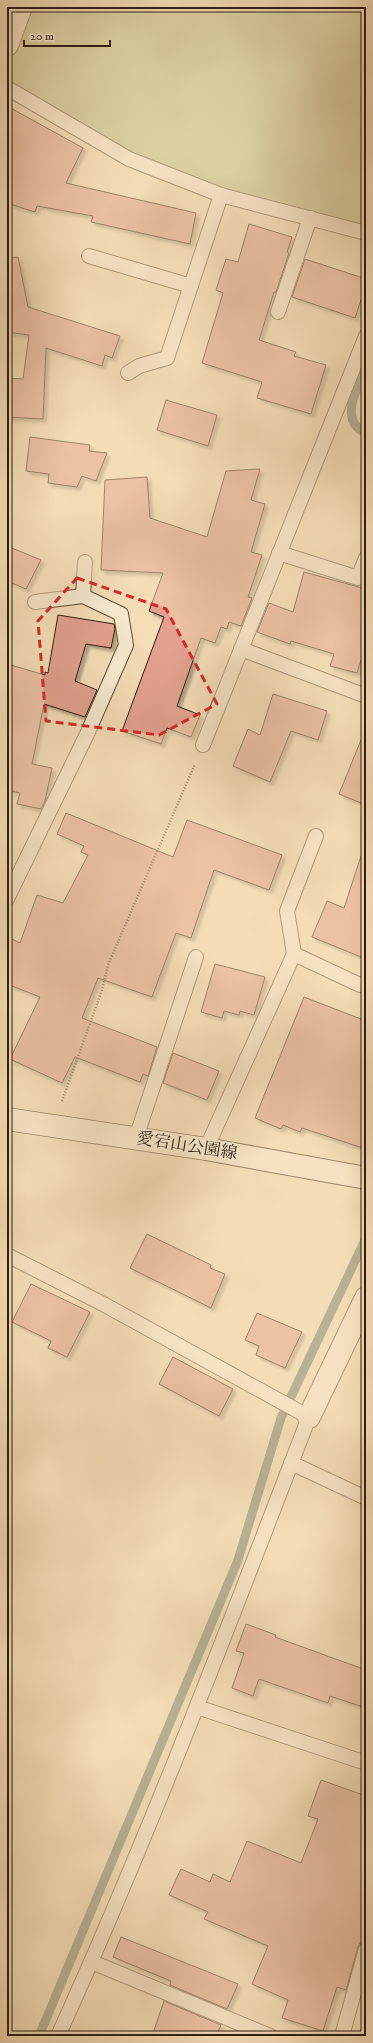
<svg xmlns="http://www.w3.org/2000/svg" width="373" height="2043" font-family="'IM FELL DW Pica','Noto Serif JP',serif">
<defs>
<filter id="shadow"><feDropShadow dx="3.5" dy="3.5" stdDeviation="1" flood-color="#0004"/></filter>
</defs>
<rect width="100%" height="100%" fill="#f4ddb7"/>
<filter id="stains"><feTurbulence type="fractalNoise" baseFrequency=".005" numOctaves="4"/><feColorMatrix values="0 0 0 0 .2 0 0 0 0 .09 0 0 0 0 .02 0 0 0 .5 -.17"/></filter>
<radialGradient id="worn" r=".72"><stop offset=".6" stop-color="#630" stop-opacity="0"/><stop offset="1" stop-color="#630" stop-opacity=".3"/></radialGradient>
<path fill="#bfc08c" stroke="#766e4d" d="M21 7H366V233L181 179 7 88V45Z"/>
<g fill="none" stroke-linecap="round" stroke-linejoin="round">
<g stroke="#707c6d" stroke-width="9">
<path d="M366 370C357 388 338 421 366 433"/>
<path d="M39 2036 238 1560 281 1418 366 1238"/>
</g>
</g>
<g fill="#e2a18f" stroke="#2d1d0e" filter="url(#shadow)">
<path d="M7 106 83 148 66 183 196 213 190 244 91 222 93 216 37 206 35 212 7 203Z"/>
<path d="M249 224 292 237 287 252 289 253 276 292H274L259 340 296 352 294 356 326 365 311 414 257 398 262 382 202 363 223 293 216 290 226 259 238 262Z"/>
<path d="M18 257 28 307 120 336 112 358 105 355 102 366 46 348 43 419 7 417V378L23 379 29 335 7 332V258Z"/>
<path d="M305 259 366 279V285L355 318 292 297Z"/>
<path d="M166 400 217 415 208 446 157 430Z"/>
<path d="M30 437 90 445 89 451 107 453 96 481 82 476 77 487 48 483 49 474 26 471Z"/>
<path d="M260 469 251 500 265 504 251 552 262 555 248 597 252 598 241 626 229 622 227 629 221 627 215 643 201 638 177 706 200 715 191 737 167 728 161 744 122 731 164 617 149 611 163 573 101 570 105 480 147 477 150 518 207 537 226 471Z"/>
<path d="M7 546 41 560 26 589 7 581Z"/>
<path d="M304 572 366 589V661L361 660 357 673 330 666 334 654 291 641 290 644 257 632 269 603 293 612Z"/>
<path d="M58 615 114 624 115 629 111 648 86 644 75 681 97 690 85 717 44 704 32 764 52 768 45 801 41 809 17 804 20 793 7 790V664L45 675V672L48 673Z"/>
<path d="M273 694 327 711 318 740 291 731 270 782 233 766 248 729 260 735Z"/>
<path d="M365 730H366V805L339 794Z"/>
<path d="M66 813 173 857 187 820 282 855 269 890 214 870 191 938 176 933 152 997 98 978 82 1018 157 1047 148 1076 143 1074 140 1082 75 1057 62 1083 10 1059 40 997 7 984V953L12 939 20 943 37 895 63 903 88 855 81 852 84 846 57 834Z"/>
<path d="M361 856 366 857V959L312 937 327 901 344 908Z"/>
<path d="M215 964 265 977 254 1015 240 1011 239 1015 224 1011 222 1018 201 1012Z"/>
<path d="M304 997 366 1021V1149L302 1128 300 1132 283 1125 281 1129 255 1118Z"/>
<path d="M173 1053 219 1071 207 1100 163 1083Z"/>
<path d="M147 1234 211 1265 210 1268 225 1274 211 1308 130 1268Z"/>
<path d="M31 1284 90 1312 67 1357 48 1348 51 1341 12 1322Z"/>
<path d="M257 1313 302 1332 285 1368 256 1355 259 1346 245 1340Z"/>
<path d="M173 1357 233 1389 219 1416 159 1384Z"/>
<path d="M246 1624 276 1635 275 1637 366 1670V1708L330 1696 328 1703 259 1679 253 1696 232 1688 244 1653 236 1651Z"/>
<path d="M321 1780 366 1796V1941L360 1943 358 1947 346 1990 337 1987 323 2031 282 2018 288 2000 252 1984 268 1946 204 1919 208 1912 169 1895 181 1869 210 1882 213 1874 230 1882 247 1841 301 1863 318 1819 308 1816Z"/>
<path d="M121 1937 238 1984 227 2009 170 1985 171 1981 113 1957Z"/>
<path d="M164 2001 221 2025 216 2036H152Z"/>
</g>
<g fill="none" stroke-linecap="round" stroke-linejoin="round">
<g stroke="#5f4d38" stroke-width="16">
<g id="lane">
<path d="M7 88 129 159 221 195 366 233"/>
<path d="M89 256 191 286"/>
<path d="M278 312 310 218"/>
<path d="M128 373 139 366 167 358 221 195"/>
<path d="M279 553 358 578 366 558"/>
<path d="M35 602 83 596"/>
<path d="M241 649 366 696"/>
<path d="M203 745 366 336"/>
<path d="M7 899 88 732 126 645 121 614 83 596 85 562"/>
<path d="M294 954 360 985"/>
<path d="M136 1138 196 957"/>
<path d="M206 1149 294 954 287 911 316 836"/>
<path d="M7 1255 105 1305 309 1417C229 1625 150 1833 58 2036"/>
<path d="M291 1463 366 1498"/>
<path d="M197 1707 366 1763"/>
<path d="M92 1962 270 2036"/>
<path d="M342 2036 366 1949"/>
</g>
</g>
<g stroke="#5f4d38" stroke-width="24">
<g id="street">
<path d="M7 45 21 7"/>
<path d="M309 1417 366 1298"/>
</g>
</g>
<g stroke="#2d1d0e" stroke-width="24">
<path id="secondary" d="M7 1119 206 1149 366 1178"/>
</g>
<path stroke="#2d1d0e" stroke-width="2.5" stroke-dasharray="1 2" stroke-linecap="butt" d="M62 1101 102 990 108 965 195 764"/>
<use href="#lane" stroke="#f8e9d0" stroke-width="14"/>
<use href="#street" stroke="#f8e9d0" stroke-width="22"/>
<use href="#secondary" stroke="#f8e9d0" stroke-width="22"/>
</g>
<path d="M0 0H373V2043H0ZM77 578 166 609 217 704 159 735 46 721 38 621Z" fill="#f4ddb7" fill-opacity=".55" fill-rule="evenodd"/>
<path fill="none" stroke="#d62828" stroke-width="3" stroke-dasharray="8 5" stroke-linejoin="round" d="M77 578 166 609 217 704 159 735 46 721 38 621Z"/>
<g text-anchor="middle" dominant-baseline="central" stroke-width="3" stroke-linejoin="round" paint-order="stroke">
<g font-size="17" fill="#2d1d0e" stroke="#f8e9d0">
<text transform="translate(187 1146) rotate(9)">愛宕山公園線</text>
</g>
</g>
<rect width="373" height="2043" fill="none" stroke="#f4ddb7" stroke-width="24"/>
<rect x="8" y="8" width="357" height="2027" fill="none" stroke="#2d1d0e" stroke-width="2"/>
<rect x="12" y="12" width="349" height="2019" fill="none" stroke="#2d1d0e"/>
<path d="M24 40v6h86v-6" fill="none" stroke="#2d1d0e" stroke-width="2"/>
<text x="30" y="40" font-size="12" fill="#2d1d0e" stroke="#f8e9d0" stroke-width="3" paint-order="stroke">20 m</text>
<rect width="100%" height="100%" filter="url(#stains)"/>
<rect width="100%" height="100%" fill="url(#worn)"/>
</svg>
